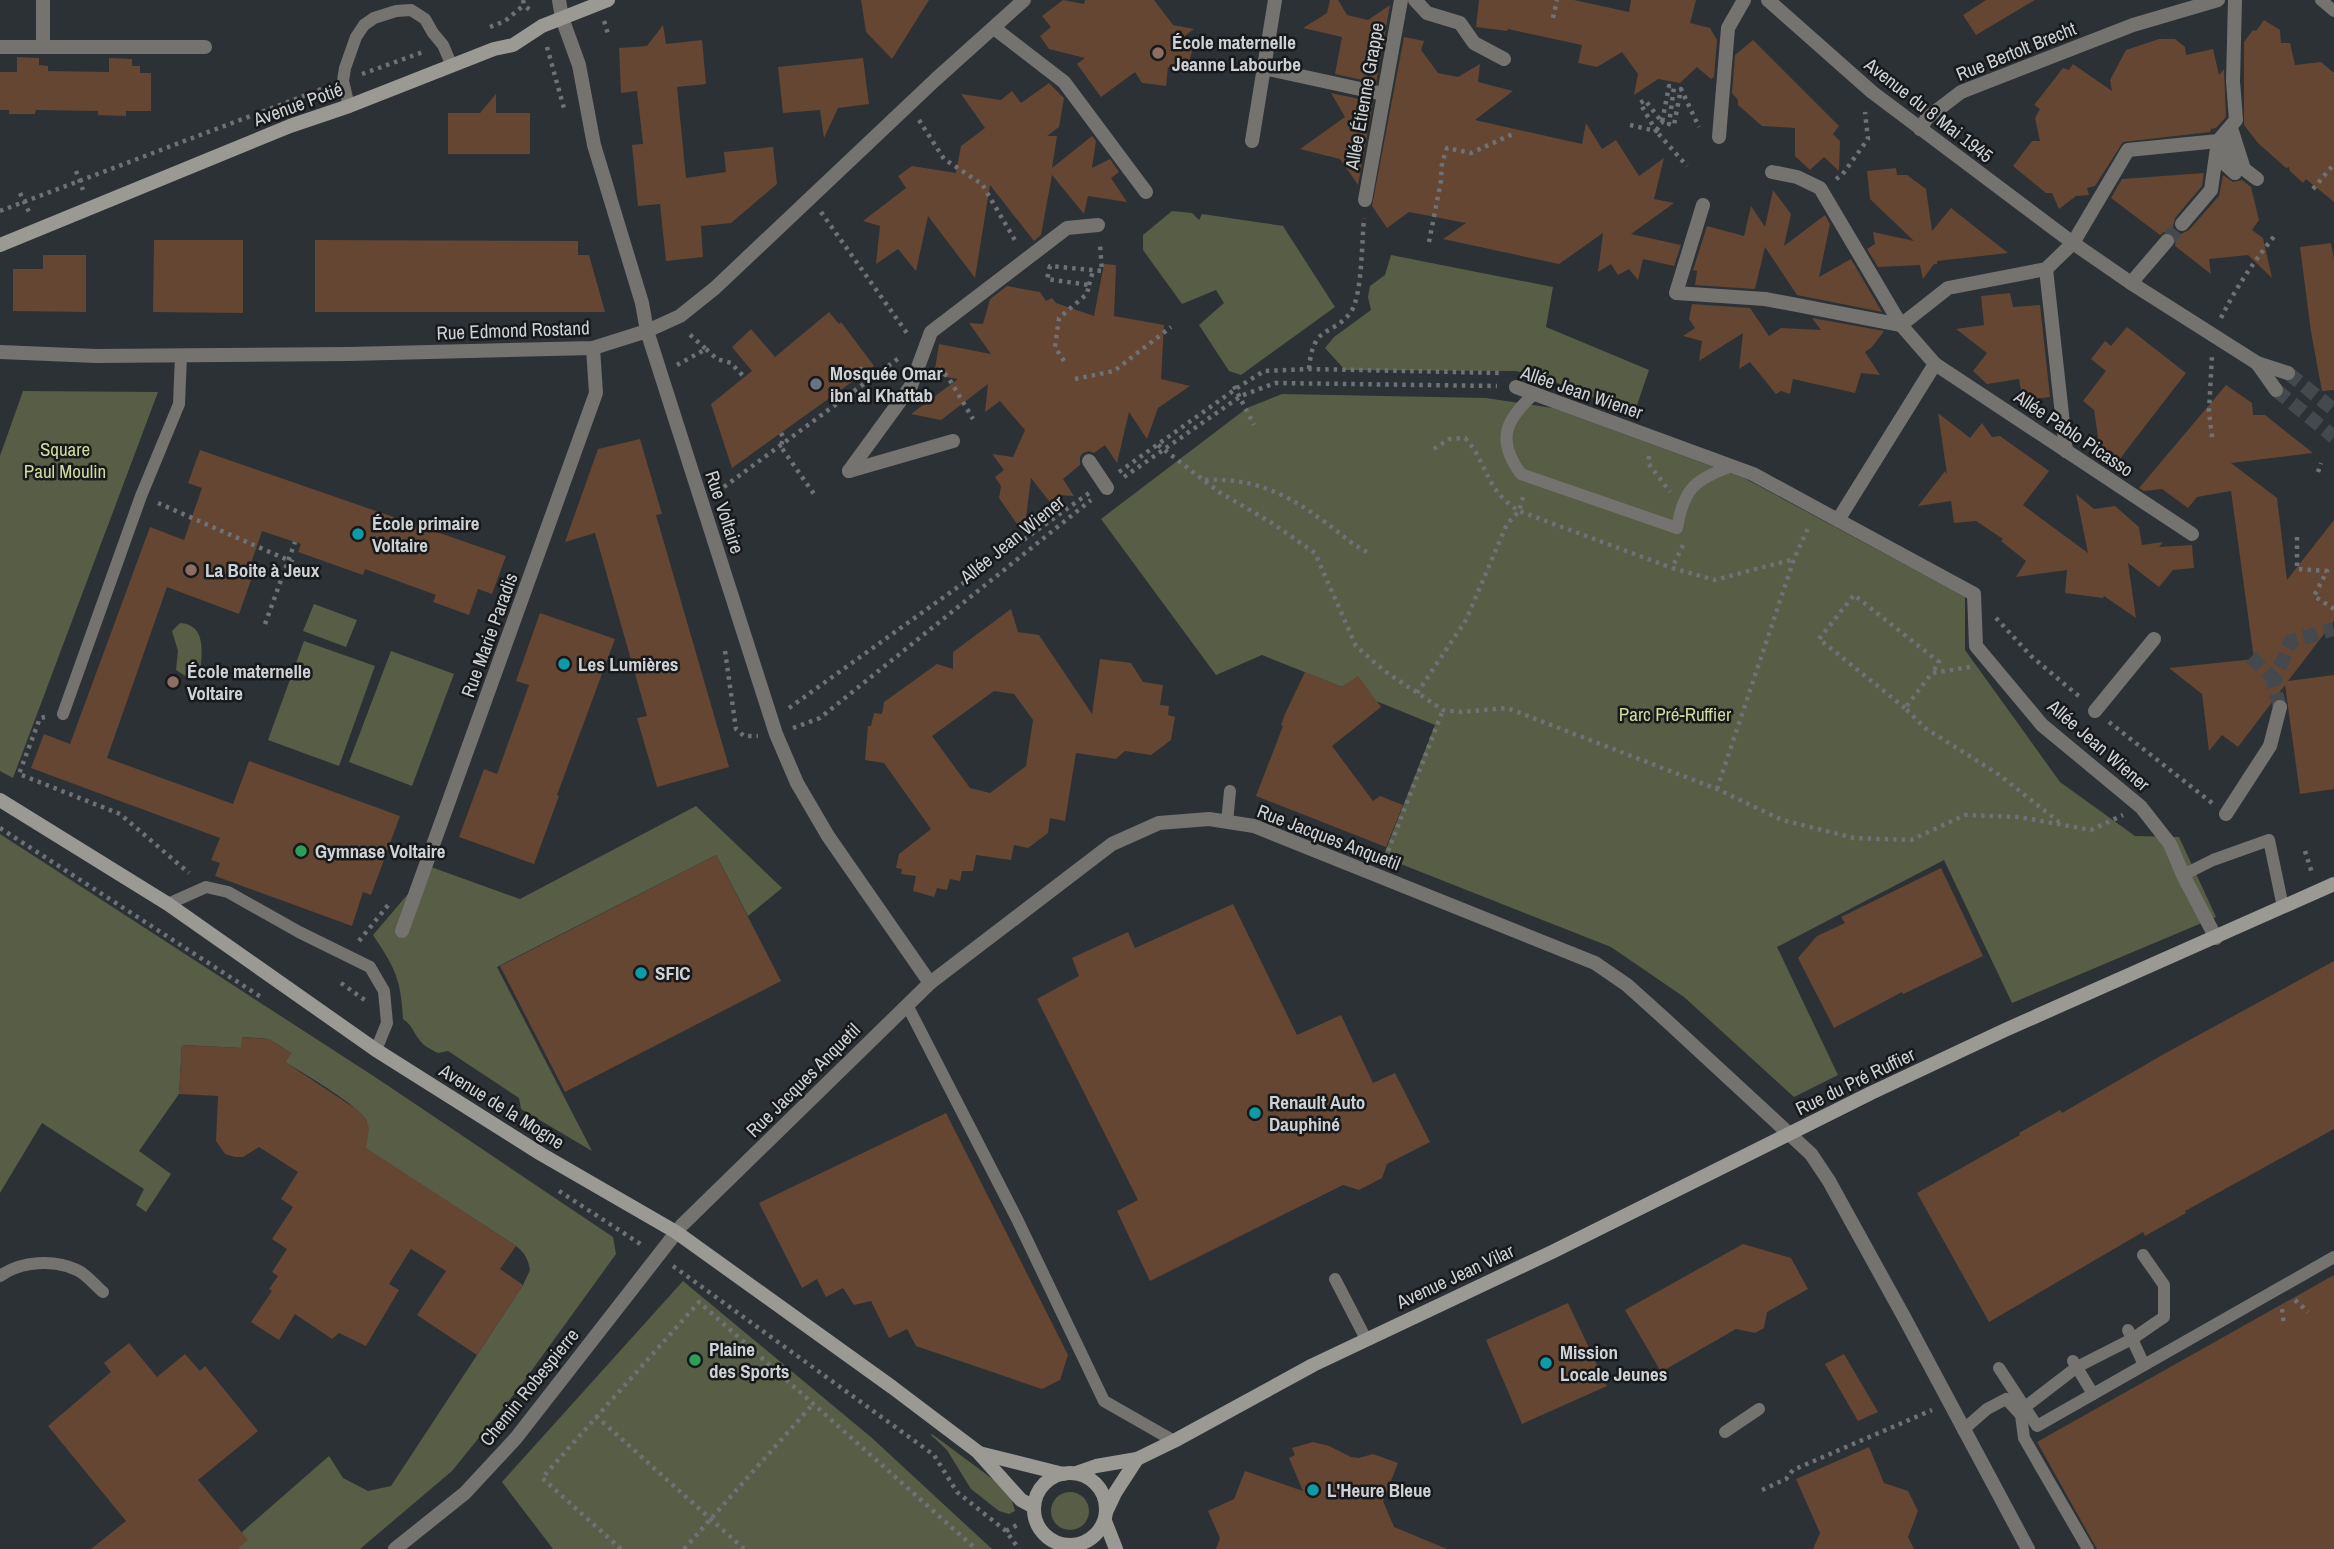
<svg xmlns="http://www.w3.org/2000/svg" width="2334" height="1549" font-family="'Archivo Narrow',sans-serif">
<rect width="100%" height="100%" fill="#2c3136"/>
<g fill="#585d45">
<path d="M1172 211 1192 213 1199 220 1202 214 1283 226 1335 307 1241 375 1229 371 1199 325 1224 303 1216 290 1182 304 1143 250V235Z"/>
<path d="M1391 255 1553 287 1546 327 1649 370 1634 414 1545 378 1516 371 1345 370 1325 348 1334 337 1371 310 1368 297 1370 286 1385 275Z"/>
<path d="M23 391 158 392 13 778 0 771V456Z"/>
<path d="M1282 394 1486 398 1553 408 1746 479 1965 597V650L2060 782 2135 836 2179 837 2216 917 2012 1003 1944 860 1777 947 1838 1075 1794 1097 1684 997 1611 947 1383 857 1435 725 1376 701 1358 677 1342 687 1262 655 1216 675 1101 519 1247 408Z"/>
<path d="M314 604 357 620 346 647 303 631Z"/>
<path d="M180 623C207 624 202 655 200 674L196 678 187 677 176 670 178 651 172 631Z"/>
<path d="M304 641 375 666 339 766 268 740Z"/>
<path d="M391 651 454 674 412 786 349 762Z"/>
<path d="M696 806 782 888 748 916 716 855 497 967 592 1151 521 1109 519 1098 448 1051 438 1053C430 1049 423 1046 418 1038 412 1030 412 1025 403 1019 401 979 395 968 373 935L431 867 520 899Z"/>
<path d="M0 834 378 1079 613 1237 616 1254 519 1388 452 1471 360 1549H237L242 1532 329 1456 343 1478 368 1491 391 1486 523 1285 530 1270C528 1259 525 1253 516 1246L362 1146C368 1138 370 1130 366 1120 360 1106 301 1072 285 1062L291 1053 269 1039 243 1037 241 1048 182 1045 179 1094 139 1151 171 1174 146 1212 136 1205 144 1189 42 1123 0 1193Z"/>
<path d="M683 1281 872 1438 992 1549H553L502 1482Z"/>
<path d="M932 1434 1002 1486 1011 1497 1015 1511 1009 1514 999 1511 971 1489 947 1450 931 1435Z"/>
<circle cx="1070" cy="1511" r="19"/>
</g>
<g fill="#644633" fill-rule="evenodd">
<path d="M861 0H929L892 59 866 32Z"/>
<path d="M1063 0 1084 4 1085 0H1154L1173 25 1194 29 1182 38 1192 51 1187 70 1168 67 1166 86 1142 83 1135 72 1101 97 1077 64 1085 58 1049 49 1040 36 1051 27 1042 16Z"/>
<path d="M1330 0H1338L1347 15 1368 20 1390 5 1376 83 1335 74 1342 37 1303 28 1327 13Z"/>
<path d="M1479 0H1574L1629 12 1631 0H1696L1690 23 1710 28 1717 40 1714 77 1711 79 1697 67 1680 83 1658 79 1634 95 1638 74 1622 52 1597 67 1578 63 1582 45 1508 29 1507 31 1476 27Z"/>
<path d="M1986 0H2035L1976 35 1963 15Z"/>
<path d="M2264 20 2280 30 2281 43H2290L2295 65 2321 62 2334 73V202L2306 179 2303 183 2290 171 2289 167 2286 168 2258 143 2244 125V42L2253 30 2256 31Z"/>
<path d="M663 25 666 44 702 40 706 84 677 87 686 178 726 172 724 152 773 147 777 184 731 223 701 226 703 257 666 261 660 204 638 206 632 145 643 144 637 91 621 93 619 48 647 46Z"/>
<path d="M1404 37 1424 41 1421 50 1438 73 1458 77 1480 64 1478 82 1513 91 1475 120 1582 144 1586 123 1602 149 1616 140 1639 176 1664 158 1654 199 1674 203 1631 234 1681 245 1674 266 1643 259 1638 280 1629 269 1618 275 1611 264 1598 272 1603 233 1559 264 1443 239 1466 223 1409 212 1387 228 1372 206Z"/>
<path d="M2159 39H2175L2185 47 2186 55 2213 49 2219 75 2224 69 2226 117 2216 128 2211 129 2210 132 2123 142 2095 186 2087 188 2089 195 2076 196 2059 209 2052 193H2046L2013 166 2032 141H2040L2035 118 2040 109 2034 105 2063 68 2069 70 2073 64 2112 91 2110 80 2126 50Z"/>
<path d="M1753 40 1839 126 1833 134 1840 141 1839 171 1824 157 1810 170 1795 156V128L1762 126 1738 105V100L1732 93 1735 55Z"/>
<path d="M17 57 39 58V65L48 66V71L109 72V58L132 59V66H140V73H151V111H126V116L98 115V111L36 110 35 114H9V110H0V72H17Z"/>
<path d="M863 58 869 104 838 108 824 138 820 110 783 113 778 67Z"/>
<path d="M1049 83 1064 98 1059 127 1047 136H1057L1052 168 1092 136 1096 141 1092 168 1110 159 1119 172 1111 178 1127 202 1088 196 1084 214 1052 175 1041 235 1034 241 990 185 975 278 928 216 916 271 898 249 876 264 880 226 863 221 906 188 898 176 912 166 956 173 961 146 985 128 961 94 1001 100 1012 91 1021 103Z"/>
<path d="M1331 93 1373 102 1358 185 1340 159 1300 149 1345 117Z"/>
<path d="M496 94V113H530V154H448V113H480Z"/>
<path d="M1896 168 1897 175H1907L1926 189 1932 231 1951 208 2008 253 1937 261V264H1934L1923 279 1920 265 1878 267 1867 249 1875 244 1873 232 1914 241 1870 199 1867 171Z"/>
<path d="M2204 173 2202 186 2175 218 2173 228 2181 234 2189 230 2219 196 2223 175 2233 182 2242 180 2251 187 2259 220 2252 230 2263 238 2272 278 2248 255 2209 259 2211 274 2175 246 2176 238 2173 233 2164 232 2160 235 2111 198 2122 179Z"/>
<path d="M1773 190 1791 214 1784 246 1825 215 1830 224 1819 277 1851 259 1882 312 1797 295 1765 247 1755 289 1695 285 1697 271 1693 270 1707 226 1744 236 1751 206 1765 227Z"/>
<path d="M154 240H243V313L153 312Z"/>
<path d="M315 240 578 241V255H589L605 312H315Z"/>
<path d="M2331 243 2334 259V390L2322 391 2311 332 2300 247Z"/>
<path d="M43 255H86V312L13 311V269H43Z"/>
<path d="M1104 264 1116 265 1114 316 1164 325 1161 379 1190 386 1158 408 1147 439 1129 412 1117 463 1105 445 1094 453 1089 451 1083 453 1080 457V465L1063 479 1074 496 1059 495 1056 510 1031 478 1024 534 999 498 1001 486 995 477 1004 470 992 454 1013 457 1025 430 1000 401 985 412 988 384 941 420 911 414 958 379 934 375 939 344 991 354 969 323 983 324 990 299 1007 286 1040 292 1046 301 1052 298 1056 303 1094 316Z"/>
<path d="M2010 293 2013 307 2040 305 2050 397 2023 400 2019 379 1987 384 1973 371 1987 353 1956 329 1984 325 1981 296Z"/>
<path d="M1692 304 1750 308 1769 336 1781 328 1821 330 1812 318 1884 331 1872 347 1865 352 1880 375 1861 373 1855 393 1793 379 1790 394 1781 391 1776 394 1750 362 1739 369 1743 333 1699 361 1702 341 1683 336 1695 328 1689 319Z"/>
<path d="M829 312 839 324 841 322 874 366 732 468 711 404 752 371 732 347 751 329 775 357Z"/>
<path d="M2127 327 2186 373 2112 469 2102 463 2094 410 2083 401 2106 371 2091 359 2105 341 2111 346Z"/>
<path d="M2226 385 2252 403 2253 415H2265L2313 453 2231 463 2277 498 2287 580 2334 520V621L2288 681 2334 675V789L2300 794 2285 685 2238 747 2222 735 2209 751 2202 694 2169 668 2254 659 2231 491 2197 497 2188 508 2162 489 2144 491 2139 488Z"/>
<path d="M1938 413 1970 438 1982 423 1992 437 2000 436 2049 471 2023 505 2088 553 2076 494 2094 509 2115 506 2139 527 2142 545 2163 542 2159 547 2192 545 2194 568 2173 570 2159 587 2128 563 2136 618 2104 596 2103 598 2065 593 2067 570 2016 577 2026 561 2001 541 2003 539 1976 521 1954 523 1951 501 1918 506 1945 471 1947 474Z"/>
<path d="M640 439 662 514 656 515 729 767 657 787 637 718 647 716 595 533 565 542 598 449Z"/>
<path d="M200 450 506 556 492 594 478 589 469 615 433 602 436 595 365 569 363 575 298 552 301 544 262 531 246 578 251 580 239 614 167 587 107 758 233 804 249 761 400 816 371 895 363 892 352 926 215 876 220 863 211 860 220 838 31 768 44 734 70 744 150 527 184 540 202 488 188 483Z"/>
<path d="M1011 609 1018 632 1039 635 1092 714 1100 659 1131 663 1143 682 1163 685 1160 705 1169 706 1168 715 1175 717 1171 740 1151 755 1125 751 1116 759 1076 753 1065 821 1050 818 1048 833 1028 848 1014 845 1011 860 976 855 973 871H962L960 881 950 879 947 890 937 888 934 897 913 891 916 876 901 874 902 869 896 868 899 854 931 829 884 763 865 760 868 726H871L874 713 882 714 884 702 937 664 953 669V652ZM994 691 1014 694 1033 720 1026 766 990 793 970 788 932 736Z"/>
<path d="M540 613 615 639 557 795 559 796 534 864 459 837 484 769 497 774 529 685 516 681Z"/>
<path d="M1305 672 1342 687 1358 676 1381 707 1332 746 1373 801 1380 796 1403 805 1386 847 1256 796 1283 726 1281 725 1285 714Z"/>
<path d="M716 855 781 981 565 1092 500 966Z"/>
<path d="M1941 868 1983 956 1903 994 1902 992 1834 1028 1798 958 1817 936 1845 923 1841 917Z"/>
<path d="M1233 904 1297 1035 1341 1015 1373 1083 1395 1073 1430 1142 1387 1164 1382 1178 1359 1190 1343 1185 1150 1281 1117 1211 1138 1200 1037 999 1079 976 1072 958 1128 932 1135 948Z"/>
<path d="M2334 961V1129L2185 1211 2186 1213 2145 1236 2143 1232 1989 1322 1917 1193 2020 1135 2019 1133 2060 1110 2062 1113 2164 1054Z"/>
<path d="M242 1037 269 1039 291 1053 285 1062 359 1111 365 1118 369 1128 366 1148 516 1246 500 1269 523 1285 477 1355 417 1315 446 1271 411 1249 389 1284 399 1290 366 1346 339 1333 332 1339 295 1314 279 1340 251 1322 272 1291 269 1289 278 1276 272 1272 287 1249 272 1239 293 1207 281 1199 298 1172 259 1147 243 1157H235L225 1154 216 1141 218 1096 179 1094 182 1045 241 1048Z"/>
<path d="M946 1113 1068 1355 1060 1380 1042 1389 916 1346 907 1329 889 1338 871 1301 854 1305 843 1288 826 1297 817 1279 802 1288 759 1203Z"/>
<path d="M1743 1244 1791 1258 1808 1289 1767 1312 1764 1328 1755 1333 1736 1329 1661 1372 1625 1310Z"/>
<path d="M2334 1275V1549H2097L2037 1442Z"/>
<path d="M1568 1303 1607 1386 1522 1424 1486 1340Z"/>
<path d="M129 1343 157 1377 185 1354 200 1371 205 1366 258 1431 198 1480 248 1540 237 1549H91L126 1521 48 1426 111 1372 104 1363Z"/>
<path d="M1844 1354 1878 1412 1858 1421 1825 1364Z"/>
<path d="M1313 1442 1329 1446 1351 1457 1359 1458 1373 1454 1398 1463 1383 1501 1394 1527 1447 1549H1216L1220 1538 1208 1511 1234 1499 1245 1471 1303 1491 1289 1458 1295 1455 1292 1448Z"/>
<path d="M1869 1447 1884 1483 1908 1491 1918 1511 1908 1537 1914 1549H1813L1820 1533 1796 1479Z"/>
</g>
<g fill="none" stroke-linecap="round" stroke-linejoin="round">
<g stroke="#44494e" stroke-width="14" stroke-dasharray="14 7" stroke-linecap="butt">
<path d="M2167 241 2182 224"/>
<path d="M2288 373 2334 410"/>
<path d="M2276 390 2334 437"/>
<path d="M2251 657 2274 679"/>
<path d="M2280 707 2273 683 2291 641 2334 629"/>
</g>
<g stroke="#6e7276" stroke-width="4.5" stroke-dasharray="3.5 5" stroke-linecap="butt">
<path d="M523 0 524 5 531 11"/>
<path d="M1553 18 1557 0"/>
<path d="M604 21 609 37"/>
<path d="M490 27 505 21 524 5"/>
<path d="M547 47 565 112"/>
<path d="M362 74 426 51"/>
<path d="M919 120 944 159 982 184 1016 242"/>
<path d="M1664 123 1662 122 1656 131 1687 166"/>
<path d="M1630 125 1656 131 1640 103 1645 100 1662 122 1669 86 1674 87 1669 124 1674 125 1681 89 1699 127"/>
<path d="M76 171 83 190"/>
<path d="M1836 179 1842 175 1868 139 1865 112"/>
<path d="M2313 189 2334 164"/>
<path d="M20 193 30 214"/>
<path d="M0 211 327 87"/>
<path d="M821 212 909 336"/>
<path d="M1429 242 1441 181 1442 163 1447 148 1471 153 1515 133"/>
<path d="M1089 285 1093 271"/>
<path d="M2221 318C2236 287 2255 260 2276 234"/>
<path d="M706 349 717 359 731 363 744 377"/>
<path d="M1064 361 1055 347 1059 318 1087 294 1089 285 1047 279 1050 266 1102 271 1100 245"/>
<path d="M677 365 706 349 688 333"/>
<path d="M938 368 948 377 973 419"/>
<path d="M1309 369C1313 321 1334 338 1352 310 1362 293 1362 240 1364 218"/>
<path d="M859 371 861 369 869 380"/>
<path d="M1075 379 1114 371 1171 327"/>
<path d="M1234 386 1254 425"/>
<path d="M781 433 783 437 781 447 814 494"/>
<path d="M2212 437 2209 411 2212 356"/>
<path d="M1158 445 1219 492 1272 523 1315 553 1356 646 1383 670 1443 710 1462 712 1507 708 1717 789 1782 820 1854 838 1911 840 1965 815 2019 817 2091 830 2123 815"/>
<path d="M1434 449 1449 439 1465 438C1489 464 1483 488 1519 511L1672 568"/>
<path d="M1649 456 1648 463 1670 492"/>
<path d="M1119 472 1237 388 1264 371 1309 369 1502 373"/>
<path d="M2318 472 2321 463"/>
<path d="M1124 477 1241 396 1275 383 1497 386"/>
<path d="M1205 480C1252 478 1284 492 1322 520 1338 531 1348 542 1367 552"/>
<path d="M717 492 899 358"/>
<path d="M158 503 297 564"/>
<path d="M2297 537V569L2327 571 2314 596 2334 609"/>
<path d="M1683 545 1672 568 1715 580 1794 559"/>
<path d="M1996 618 2031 656 2081 698"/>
<path d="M265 624 295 542"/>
<path d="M725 651 736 729 744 736H758"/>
<path d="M1970 667 1932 673 1905 708 1925 728 1998 774 2059 822"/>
<path d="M1417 693 1466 620 1507 524 1519 511 1524 494"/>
<path d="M789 708 1089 493"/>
<path d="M1905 708 1819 639 1854 595 1939 662 1932 673"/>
<path d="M45 717 40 718 19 774 120 814 189 873"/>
<path d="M2109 722 2212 803"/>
<path d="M793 728 820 718 1091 500"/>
<path d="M1717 789 1794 559 1809 526"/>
<path d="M0 828 264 999"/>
<path d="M2305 851 2312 873"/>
<path d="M1385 859 1443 710"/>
<path d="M359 941 389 904"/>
<path d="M341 983 366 1001"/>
<path d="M559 1191 642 1245"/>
<path d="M673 1266 934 1455 957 1492 1006 1531 1019 1549"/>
<path d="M2295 1300 2308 1312"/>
<path d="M2282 1309 2284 1325"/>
<path d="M596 1416 744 1549"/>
<path d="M1762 1490 1786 1479 1793 1470 1932 1410"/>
<path d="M1006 1531 1021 1523"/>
<path d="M621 1549 542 1478 699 1302 976 1549"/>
<path d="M684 1549 813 1404"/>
</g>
<g stroke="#757370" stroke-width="12">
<path d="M2321 0 2334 11"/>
<path d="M349 106 343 81 345 68 356 37 364 25 374 18 396 11 411 10 425 19 433 33 443 45 452 66"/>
<path d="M1534 394C1505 420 1496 440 1521 474L1677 528C1684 487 1695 480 1732 466"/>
<path d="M63 714 141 496 179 404 181 355"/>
<path d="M1227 822 1230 791"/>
<path d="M2183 875 2213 860 2269 840 2283 907"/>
<path d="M168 904 206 887 228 892 299 932 370 967 384 991 387 1023 376 1050"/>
<path d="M907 1005 1017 1219 1104 1401 1174 1441"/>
<path d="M0 1276C21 1261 54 1259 77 1270 86 1274 95 1285 103 1292"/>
<path d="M1335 1279 1366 1339"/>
<path d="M2128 1330 2144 1365"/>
<path d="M2073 1361 2093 1394"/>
<path d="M1999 1368 2037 1426 2334 1257"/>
<path d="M1963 1430 1987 1409 2006 1399 2021 1415"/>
<path d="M1725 1432 1759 1409"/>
<path d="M1066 1549V1546"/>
<path d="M2088 1549 2024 1438 2021 1415 2025 1407 2077 1367 2132 1339 2164 1317V1285L2143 1255"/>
</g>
<g stroke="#757370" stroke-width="14">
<path d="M559 0 562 18 579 65 594 145 642 303 647 331 776 734 797 783 828 836 930 983"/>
<path d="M1415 0 1427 13 1460 23 1474 43 1504 59"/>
<path d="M1768 0 1872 92 2073 243 2131 283 2257 363 2288 373"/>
<path d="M994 28 1064 82 1146 192"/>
<path d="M0 47H205"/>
<path d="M43 47V0"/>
<path d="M1264 68 1383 94"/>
<path d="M1920 129 1927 118 1961 92 2133 25 2218 0"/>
<path d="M1719 137 1728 28 1744 0"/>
<path d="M1252 141 1275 0"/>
<path d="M1772 172 1797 177 1820 188 1901 325 1935 364 2192 534"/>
<path d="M1365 200 1401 0"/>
<path d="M1703 205 1676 293 1765 299 1901 325 1948 288 2046 269 2073 243 2128 150 2218 141 2236 120 2233 81 2235 0"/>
<path d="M2182 224 2211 190 2218 141 2224 154 2223 162 2235 173 2229 142 2232 131 2244 169 2257 179"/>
<path d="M2046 269 2066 451"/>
<path d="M2131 283 2167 241"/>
<path d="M0 352 96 356 349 354 593 348 647 331 680 316 715 288 935 80 1024 0"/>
<path d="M2257 363 2276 390"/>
<path d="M1516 387 1753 474 1974 594 1976 646 2042 725 2141 807 2170 844 2183 875 2216 938"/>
<path d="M1089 461 1107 488"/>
<path d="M849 471 911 386 931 332 1067 228 1098 225"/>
<path d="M849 471 953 441"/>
<path d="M1838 520 1935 364"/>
<path d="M2095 711 2154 639"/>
<path d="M2226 814 2270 746 2280 707"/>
<path d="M402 931 596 393 593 348"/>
<path d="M395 1549 465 1493 516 1438 682 1225 930 983 1112 844 1159 823 1209 819 1254 826 1595 963 1627 985 1667 1021 1811 1154 1829 1181 1904 1317 2028 1549"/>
</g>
<g stroke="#9b9994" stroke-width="14">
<path d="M0 245 290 126 349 106 494 49 513 45 542 26 608 0"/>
<path d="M0 800 168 904 376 1050 541 1154 676 1232 892 1387 978 1452 1021 1500 1034 1507"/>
<path d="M979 1453 1063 1474"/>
<circle cx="1070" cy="1509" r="36"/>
<path d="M1076 1473 1096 1466 1137 1459 1174 1441 1313 1365 1552 1252 1871 1093 2005 1030 2334 884"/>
<path d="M1106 1512 1115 1493 1137 1459"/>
<path d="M1105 1521 1116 1549"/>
</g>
</g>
<g fill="#8d6e63" stroke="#17191b" stroke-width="2.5">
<circle cx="1158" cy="53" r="7"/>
<circle cx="191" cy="570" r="7"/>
<circle cx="173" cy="682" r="7"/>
</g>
<circle fill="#6b7280" stroke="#17191b" stroke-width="2.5" cx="816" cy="384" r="7"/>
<g fill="#0f9aa8" stroke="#17191b" stroke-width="2.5">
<circle cx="358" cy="534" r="7"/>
<circle cx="564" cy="664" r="7"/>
<circle cx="641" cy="973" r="7"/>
<circle cx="1255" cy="1113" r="7"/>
<circle cx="1546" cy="1363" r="7"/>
<circle cx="1313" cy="1490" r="7"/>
</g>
<g fill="#2e9e5b" stroke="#17191b" stroke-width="2.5">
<circle cx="301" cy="851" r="7"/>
<circle cx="695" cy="1360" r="7"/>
</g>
<g text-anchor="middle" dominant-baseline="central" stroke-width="5" stroke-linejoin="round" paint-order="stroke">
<g font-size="19" font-weight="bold" fill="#ced2d5" stroke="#17191b" text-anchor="start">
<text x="1172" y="42">École maternelle<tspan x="1172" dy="22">Jeanne Labourbe</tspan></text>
<text x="830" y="373">Mosquée Omar<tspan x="830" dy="22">ibn al Khattab</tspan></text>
<text x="372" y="523">École primaire<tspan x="372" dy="22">Voltaire</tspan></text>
<text x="205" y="570">La Boite à Jeux</text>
<text x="578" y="664">Les Lumières</text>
<text x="187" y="671">École maternelle<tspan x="187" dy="22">Voltaire</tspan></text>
<text x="315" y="851">Gymnase Voltaire</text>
<text x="655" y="973">SFIC</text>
<text x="1269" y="1102">Renault Auto<tspan x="1269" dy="22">Dauphiné</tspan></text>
<text x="709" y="1349">Plaine<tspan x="709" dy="22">des Sports</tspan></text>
<text x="1560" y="1352">Mission<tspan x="1560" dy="22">Locale Jeunes</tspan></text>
<text x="1327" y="1490">L'Heure Bleue</text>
</g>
<g font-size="19" fill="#ced2d5" stroke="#17191b">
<text transform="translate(2016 51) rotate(-22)">Rue Bertolt Brecht</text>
<text transform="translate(1364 96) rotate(-80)">Allée Étienne Grappe</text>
<text transform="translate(298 104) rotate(-20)">Avenue Potié</text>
<text transform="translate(1929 110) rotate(38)">Avenue du 8 Mai 1945</text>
<text transform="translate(513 330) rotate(-2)">Rue Edmond Rostand</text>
<text transform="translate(1582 392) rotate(19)">Allée Jean Wiener</text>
<text transform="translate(2074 433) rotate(34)">Allée Pablo Picasso</text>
<text transform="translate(725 512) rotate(72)">Rue Voltaire</text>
<text transform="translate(1012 539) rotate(-39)">Allée Jean Wiener</text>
<text transform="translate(489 635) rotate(-70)">Rue Marie Paradis</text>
<text transform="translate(2099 745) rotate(41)">Allée Jean Wiener</text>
<text transform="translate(1329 837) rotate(21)">Rue Jacques Anquetil</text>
<text transform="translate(803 1080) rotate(-45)">Rue Jacques Anquetil</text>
<text transform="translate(1855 1081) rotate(-26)">Rue du Pré Ruffier</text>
<text transform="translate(502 1106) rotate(32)">Avenue de la Mogne</text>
<text transform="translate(1455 1276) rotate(-25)">Avenue Jean Vilar</text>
<text transform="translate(529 1387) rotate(-51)">Chemin Robespierre</text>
</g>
<g font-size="19" fill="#d0db9e" stroke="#17191b">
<text x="65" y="449">Square<tspan x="65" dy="22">Paul Moulin</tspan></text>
<text x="1675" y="714">Parc Pré-Ruffier</text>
</g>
</g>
</svg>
